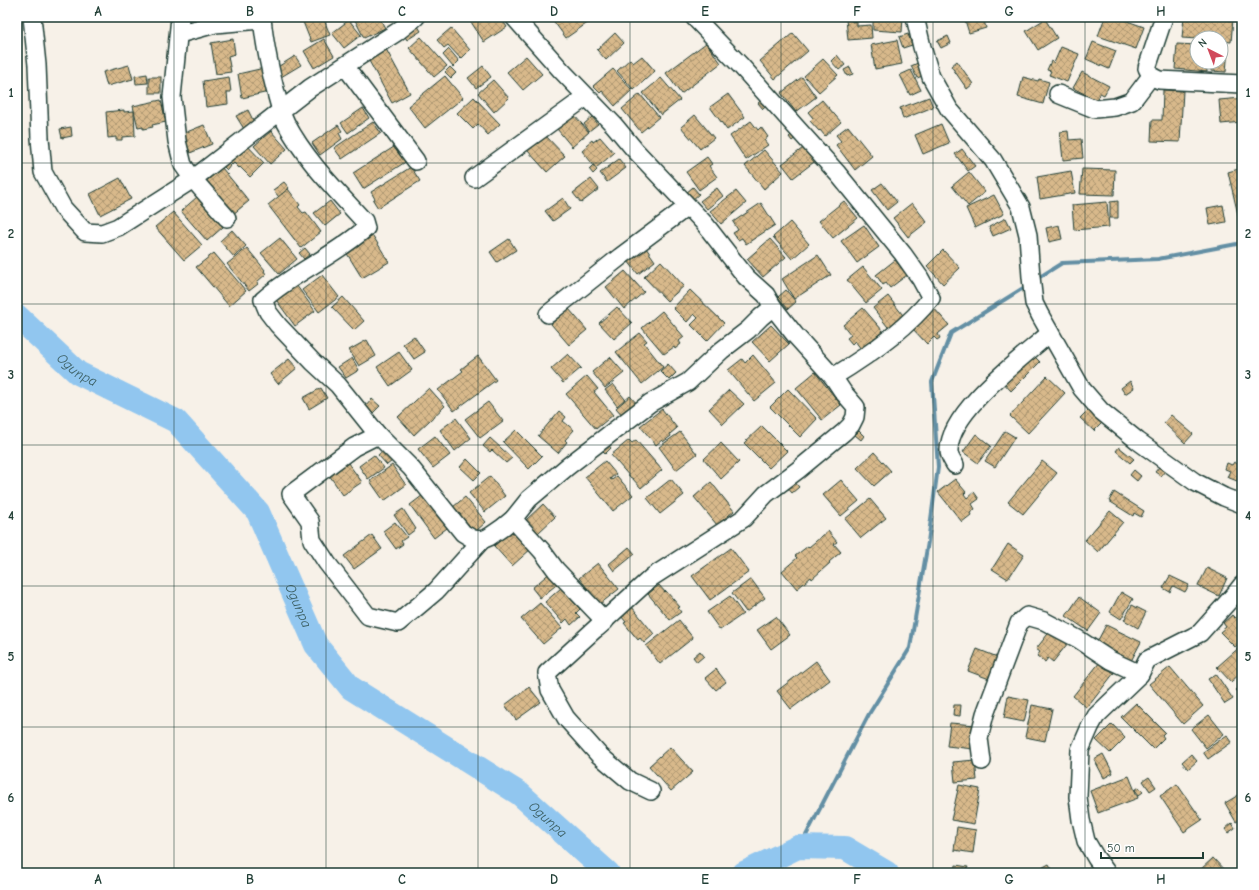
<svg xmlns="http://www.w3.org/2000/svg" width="1259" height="890" font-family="'Comic Neue',sans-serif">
<defs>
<pattern id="building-cross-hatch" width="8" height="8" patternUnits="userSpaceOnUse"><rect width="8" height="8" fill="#d8b98b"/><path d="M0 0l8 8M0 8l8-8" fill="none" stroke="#af9872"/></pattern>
</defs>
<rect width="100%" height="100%" fill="#f7f1e8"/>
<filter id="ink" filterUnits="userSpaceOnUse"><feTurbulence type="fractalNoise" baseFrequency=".025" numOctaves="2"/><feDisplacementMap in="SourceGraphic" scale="8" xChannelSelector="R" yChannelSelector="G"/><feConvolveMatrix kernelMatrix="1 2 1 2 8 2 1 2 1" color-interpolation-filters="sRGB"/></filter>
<g filter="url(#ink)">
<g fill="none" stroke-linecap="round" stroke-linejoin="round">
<g stroke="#638fa4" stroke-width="4">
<path d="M1035 280 1062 263 1158 259 1242 243"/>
<path d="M800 847 869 714 910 648 928 542 938 467 932 382 951 333 1028 285"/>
</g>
<g stroke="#91c6ef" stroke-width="24">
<path id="s1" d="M17 316 78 373 176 421 258 512 316 645 351 688 520 794 608 873"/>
<path d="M744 873 798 847 845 848 887 873"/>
</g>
</g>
<g fill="url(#building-cross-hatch)" stroke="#1f3d34">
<path d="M301 17H323L330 35 311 42Z"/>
<path d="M356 17H379L385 28 364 38 354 18Z"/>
<path d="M478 17H500L507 27 484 42 471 22Z"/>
<path d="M555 17H596L566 38 552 19Z"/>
<path d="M852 17H870V20L853 21Z"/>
<path d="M873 17H903L902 32 873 30Z"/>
<path d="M964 17H983L986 28 969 33Z"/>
<path d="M1105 17H1116L1144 27 1136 49 1098 36Z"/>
<path d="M1184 17H1212L1233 19 1231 42 1221 41V38H1197V39L1182 38Z"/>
<path d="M852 18V22L857 21V26L871 25 872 38 848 40 846 19Z"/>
<path d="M1045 19 1057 38 1038 50 1026 31Z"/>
<path d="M349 20 361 35 344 48 332 33Z"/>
<path d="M416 23 421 31 407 40 402 32Z"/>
<path d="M451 28 470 50 461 59 448 45 444 48 437 40Z"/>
<path d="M615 33 624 43 606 60 597 50Z"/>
<path d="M793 33 808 51 775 79 760 61Z"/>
<path d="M908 34 912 45 903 48 899 37Z"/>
<path d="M948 36 951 43 941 48 937 41Z"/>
<path d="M421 37 447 66 434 77 409 48Z"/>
<path d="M233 39 235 54 228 56 231 72 216 74 211 43Z"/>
<path d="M324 39 334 56 314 68 304 51Z"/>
<path d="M897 40 902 64 875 69 871 45Z"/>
<path d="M1093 42 1116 51 1109 69 1086 59Z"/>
<path d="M706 43 721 63 681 94 666 73Z"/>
<path d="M1177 44 1197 45V62H1207V72L1175 69Z"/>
<path d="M1061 47 1079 54 1067 82 1049 75 1051 71 1047 70 1051 61 1054 63Z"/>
<path d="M386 49 410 93 392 103 368 59Z"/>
<path d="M449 49 459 61 453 67 443 55Z"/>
<path d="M1221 49H1228L1226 72 1211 71V62H1221Z"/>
<path d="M837 55 845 65 839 70 831 61Z"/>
<path d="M295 56 301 65 281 77 276 68Z"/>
<path d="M526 56 542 74 523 90 507 72Z"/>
<path d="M642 56 655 71 634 90 617 71 630 59 633 63Z"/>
<path d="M823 59 838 75 819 92 804 76Z"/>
<path d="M957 61 973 84 967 89 951 66Z"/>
<path d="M920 62 925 75 917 78 911 66Z"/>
<path d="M129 65 133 79 107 86 103 72Z"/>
<path d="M483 66 491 77 476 88 468 78Z"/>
<path d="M450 67 456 73 451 78 445 72Z"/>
<path d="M850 67 853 74 847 76 844 70Z"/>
<path d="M264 68 269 92 242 98 238 74Z"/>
<path d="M613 69 632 90 615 106 602 91 600 93 593 86Z"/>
<path d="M911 70 921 90 910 95 900 75Z"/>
<path d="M1082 72 1109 86 1104 95 1100 93 1096 100 1073 88Z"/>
<path d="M147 74 148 83 136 84 135 76Z"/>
<path d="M445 76 463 98 425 128 408 106Z"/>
<rect x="149" y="77" width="12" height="16"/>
<path d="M229 77 231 92H227L228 104 206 107 203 81Z"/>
<path d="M802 77 816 97 796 112 781 93Z"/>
<path d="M1023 77 1038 81 1039 79 1049 82 1043 104 1018 97Z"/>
<path d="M661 78 680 100 661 115 643 93Z"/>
<path d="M493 80 509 98 494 112 478 93Z"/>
<path d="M1163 90 1183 91 1180 142 1151 141 1152 120H1162Z"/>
<path d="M640 94 659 117 641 132 622 109Z"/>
<path d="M728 94 745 117 727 130 710 107Z"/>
<path d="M474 97 500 124 488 135 478 124 473 129 457 113Z"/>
<path d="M929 97 933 107 903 119 900 108Z"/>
<path d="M764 98 769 104 763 109 758 103Z"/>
<path d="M1242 98V122L1221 124 1219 100Z"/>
<path d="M161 100 166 122 152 125 153 127 143 129V127L138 128 133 106Z"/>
<path d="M822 100 841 122 825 136 820 130 819 131 810 121 813 118 808 112Z"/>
<path d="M363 108 369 118 348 133 341 123Z"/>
<path d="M124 110V112L134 111 135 136 122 137V140H116V137L108 138 106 112Z"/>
<path d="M248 110 255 124 244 129 236 116Z"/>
<path d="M574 115 589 132 572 147 557 129Z"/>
<path d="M695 115 714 138 700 149 681 127Z"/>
<path d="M592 117 598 124 589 131 584 124Z"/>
<path d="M751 121 758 130 761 127 768 137 764 140 768 145 746 160 730 136Z"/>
<path d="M373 122 381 133 342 159 334 148Z"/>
<path d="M941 124 949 143 923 154 915 135Z"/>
<path d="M204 125 212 144 190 153 182 134Z"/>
<path d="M338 125 342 131 339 133 342 139 320 155 312 143Z"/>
<path d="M848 126 872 156 855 170 836 145 841 141 836 135Z"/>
<path d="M71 127 72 136 62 138 60 129Z"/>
<path d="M271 131 287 149 270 164 254 146Z"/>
<path d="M1068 131 1069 140 1081 139 1083 158 1063 160 1060 132Z"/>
<path d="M794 132 798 136 792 141 789 137Z"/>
<path d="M544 134 565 156 547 172 527 150Z"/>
<path d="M600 137 614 153 596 168 582 151 588 146 586 145 592 140 593 142Z"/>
<path d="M244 142 264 163 250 177 240 167 239 168 234 163 232 165 226 158Z"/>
<path d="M397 145 407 161 363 189 353 173Z"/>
<path d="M807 145 818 159 793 178 782 164Z"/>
<path d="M962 149 975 166 968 171 955 154Z"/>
<path d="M764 150 783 172 764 189 745 166Z"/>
<path d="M707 157 712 164 709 166 717 177 699 190 686 172Z"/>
<path d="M619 159 626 168 607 182 600 173Z"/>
<path d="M225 161 230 166 227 170 221 164Z"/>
<path d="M593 165 597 170 593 174 589 169Z"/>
<path d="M411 167 420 181 378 208 373 200 375 199 371 192Z"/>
<path d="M222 168 249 201 232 215 205 182Z"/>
<path d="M1242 168V218L1239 219 1228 172Z"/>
<path d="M1082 169 1115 170 1114 195 1080 194Z"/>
<path d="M1071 171 1075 193 1040 199 1037 177Z"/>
<path d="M969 172 985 192 968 206 952 186Z"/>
<path d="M120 178 131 199 100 215 90 194Z"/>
<path d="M591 179 599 189 581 203 573 193Z"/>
<path d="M284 182 289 188 279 197 273 190Z"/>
<path d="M882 183 897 202 887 210 872 190Z"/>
<path d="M693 187 699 194 692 200 686 193Z"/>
<path d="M717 188 723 196 707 209 700 201Z"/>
<path d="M288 189 300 205 298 207 303 213 306 212 321 232 301 248 268 205Z"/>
<path d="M736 191 746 203 721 224 710 211Z"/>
<path d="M994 195 1004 214 975 228 966 208Z"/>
<path d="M197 197 223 227 207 241 181 211Z"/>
<path d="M563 198 570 209 553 221 545 211Z"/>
<path d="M330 201 340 214 325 226 314 213Z"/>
<path d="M844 201 858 218 833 238 819 221Z"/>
<path d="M1118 201V218H1110V202Z"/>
<path d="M1107 202 1109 227 1074 230 1072 205Z"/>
<path d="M761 203 775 225 746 244 742 238 738 240 733 233 738 230 733 222Z"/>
<path d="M912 203 927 222 908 237 893 218Z"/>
<path d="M1223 205 1226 222 1210 225 1207 208Z"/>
<path d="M173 212 202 245 184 260 155 227Z"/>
<path d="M1006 218 1011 228 993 236 989 227Z"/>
<path d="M790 222 809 244 792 259 773 237Z"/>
<path d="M864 225 879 247 857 263 841 241Z"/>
<path d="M1059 225 1062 239 1049 242 1046 228Z"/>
<path d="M232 230 246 246 234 257 220 241Z"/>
<path d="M373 236 389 262 362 278 346 252Z"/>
<path d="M280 238 297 259 279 274 261 253Z"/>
<path d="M509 239 516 250 497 262 490 252Z"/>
<path d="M770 239 786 257 763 277 747 259Z"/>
<path d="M247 248 265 270 264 271 266 274 257 282 258 284 249 291 227 264Z"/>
<path d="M305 248 310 254 304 259 299 253Z"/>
<path d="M646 248 655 261 638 274 628 261Z"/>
<path d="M943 250 960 268 943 284 927 266Z"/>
<path d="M214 253 246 291 229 306 196 267Z"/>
<path d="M818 255 831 275 794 299 782 279Z"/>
<path d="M895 260 907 275 890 288 886 283 883 285 876 275Z"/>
<path d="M661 261 684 286 667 301 644 277Z"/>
<path d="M863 267 882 290 866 303 847 280Z"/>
<path d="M625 271 644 292 624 309 606 287Z"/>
<path d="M322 275 339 297 319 312 302 290Z"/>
<path d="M294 282 315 311 295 326 274 297Z"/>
<path d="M690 290 724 323 707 341 691 325 698 318 694 314 687 322 673 308Z"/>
<path d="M786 290 796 302 788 309 778 297Z"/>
<path d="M888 296 906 319 891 331 873 308Z"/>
<path d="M343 297 364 321 354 330 332 307Z"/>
<path d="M617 307 632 323 614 339 599 323Z"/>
<path d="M933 307 949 325 938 334 940 338 937 340 934 337 927 344 911 327Z"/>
<path d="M863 308 883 331 861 349 855 341 852 344 847 338 851 335 843 325Z"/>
<path d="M569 309 587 330 569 345 551 324Z"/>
<path d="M662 311 684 337 679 341 681 344 675 349 674 347 664 354 642 328Z"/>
<path d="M771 325 789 344 770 361 752 342Z"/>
<path d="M640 333 647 341 644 343 663 367 642 384 616 352Z"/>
<path d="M414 336 425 352 414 359 403 344Z"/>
<path d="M367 340 376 356 359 366 349 350Z"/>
<path d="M399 352 412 370 390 386 377 367Z"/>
<path d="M1030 352 1040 362 1011 391 1001 380Z"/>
<path d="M568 354 581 368 563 383 551 369Z"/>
<path d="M753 355 776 383 754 401 728 370 742 359 745 363Z"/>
<path d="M478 356 496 380 454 411 438 390 463 371 461 369Z"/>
<path d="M610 357 624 373 605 388 592 372Z"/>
<path d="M352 358 359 370 346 378 338 367Z"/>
<path d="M289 359 297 368 278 384 270 374Z"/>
<path d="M668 364 676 373 669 380 660 371Z"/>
<path d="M815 372 841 405 822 420 796 388Z"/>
<path d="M587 376 598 389 594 392 613 415 596 429 566 394Z"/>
<path d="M1047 376 1065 393 1028 433 1010 416Z"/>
<path d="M1130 381 1134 388 1125 394 1121 388Z"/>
<path d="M613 384 625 399 617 406 605 390Z"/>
<path d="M321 388 327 398 309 409 303 398Z"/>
<path d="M429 388 445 406 414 435 398 417Z"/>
<path d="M788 389 817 419 800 437 770 407Z"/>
<path d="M729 390 744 404 723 424 709 409Z"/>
<path d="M630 396 638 405 624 417 616 408Z"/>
<path d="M372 399 380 406 372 414 365 407Z"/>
<path d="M488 402 503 421 480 438 465 419Z"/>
<path d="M662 409 677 428 670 434 671 436 663 442 662 440 656 445 640 426Z"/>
<path d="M1088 410 1102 423 1094 431 1080 418Z"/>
<path d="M559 411 566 417 563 421 574 430 565 440 567 442 558 453 538 436Z"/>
<path d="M1171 415 1193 434 1185 443 1164 423Z"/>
<path d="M456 418 471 438 455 451 440 430Z"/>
<path d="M762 426 787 451 769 468 744 443Z"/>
<path d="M516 430 542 456 529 469 503 442Z"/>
<path d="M859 431 864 436 861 440 855 435Z"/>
<path d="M1005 431 1015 437 995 467 985 461Z"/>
<path d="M680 432 697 454 676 470 659 447Z"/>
<path d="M976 434 991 446 978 463 963 452Z"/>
<path d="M435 436 450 455 433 468 418 449Z"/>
<path d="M490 438 512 458 506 463 492 450 490 452 483 446Z"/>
<path d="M629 440 632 443 636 440 662 470 641 488 632 478H631L611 455Z"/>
<path d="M605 441 611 448 605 454 598 447Z"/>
<path d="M721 443 739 462 721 479 704 459Z"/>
<path d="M1119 447 1134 459 1130 463 1116 451Z"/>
<path d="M386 448 396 458 387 465 378 455Z"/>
<path d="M874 452 891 471 874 486 857 468Z"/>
<path d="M374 455 384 468 368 479 359 466Z"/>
<path d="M345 459 362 482 343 495 327 472Z"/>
<path d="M467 459 481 473 474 480 460 467Z"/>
<path d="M605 461 616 474 610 479 612 480 617 476 633 495 613 511 585 477Z"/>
<path d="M1042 461 1057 473 1023 514 1008 502Z"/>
<path d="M1234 462 1242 466 1237 481 1227 477 1230 471 1225 469 1227 463 1232 465Z"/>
<path d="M392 465 406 485 384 501 370 481Z"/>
<path d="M1159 467 1165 471 1161 476 1155 472Z"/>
<path d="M1134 470 1141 476 1137 481 1130 475Z"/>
<path d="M490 476 505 496 485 512 469 493Z"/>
<path d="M671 479 684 495 660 514 647 498Z"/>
<path d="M955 479 966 492 964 494 967 498 974 492 979 499 972 504 975 509 970 513 971 515 962 522 938 492Z"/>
<path d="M793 480 799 487 792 493 786 486Z"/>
<path d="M841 480 859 501 841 516 823 495Z"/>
<path d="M711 482 734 511 717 525 694 497Z"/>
<path d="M427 492 451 525 434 538 410 505Z"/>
<path d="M1114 492 1144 511 1141 517 1134 513 1133 516 1109 501Z"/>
<path d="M465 497 486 522 475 532 453 507Z"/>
<path d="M870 499 886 518 861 538 845 519Z"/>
<path d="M543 504 555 517 538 533 526 520Z"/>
<path d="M403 509 416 529 408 535 394 515Z"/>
<path d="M1110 511 1123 522 1098 552 1085 540Z"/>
<path d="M395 522 407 537 401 541 403 544 396 549 383 531Z"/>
<path d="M514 528 532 548 512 566 494 546Z"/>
<path d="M828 531 837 542 834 544 841 552 829 562 830 563 812 579 811 577 797 589 782 571 797 558 795 556 808 546 809 547Z"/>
<path d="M372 535 382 549 354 569 344 556Z"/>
<path d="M1008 544 1024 555 1008 579 992 569Z"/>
<path d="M629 547 635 554 614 571 609 564Z"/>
<path d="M731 548 749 572 710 600 692 576Z"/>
<path d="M598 563 619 589 600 604 579 578Z"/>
<path d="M1207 568 1227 578 1219 596 1198 586Z"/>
<path d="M552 571 560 582 540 598 532 588Z"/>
<path d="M1170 576 1189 585 1185 592 1173 586 1170 592 1163 588Z"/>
<path d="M751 579 765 598 746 612 732 593Z"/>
<path d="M659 585 665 592 666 591 680 607 678 608 681 612 670 620 648 594Z"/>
<path d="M561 588 580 609 576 613 580 617 571 625 567 619 563 623 545 602Z"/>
<path d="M1121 592 1133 599 1121 619 1110 612Z"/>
<path d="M730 596 743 614 720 630 707 612Z"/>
<path d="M1079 597 1101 613 1088 631 1066 616Z"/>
<path d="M540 603 562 628 543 644 521 619Z"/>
<path d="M1132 605 1146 612 1138 628 1124 620Z"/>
<path d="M632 607 654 634 644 643 640 638 638 640 624 623 626 622 621 616Z"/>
<path d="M1241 613 1242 615V641L1235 647 1220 632 1226 627 1223 623 1232 615 1235 618Z"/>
<path d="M776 617 790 635 771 649 757 630Z"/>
<path d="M679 620 693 638 660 664 646 646Z"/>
<path d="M1106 625 1141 642 1131 661 1096 644Z"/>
<path d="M1051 630 1068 643 1053 662 1048 658 1045 662 1037 656 1040 652 1036 649Z"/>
<path d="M1242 645V672L1231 682 1217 667Z"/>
<path d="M977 649 1000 658 992 680 968 671Z"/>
<path d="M700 651 704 656 697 662 693 657Z"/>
<path d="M816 661 830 680 791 709 777 691Z"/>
<path d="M1100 662 1114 673 1087 708 1073 696Z"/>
<path d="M1170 667 1203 706 1183 724 1149 684Z"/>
<path d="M716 669 726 682 716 690 705 678Z"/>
<path d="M1216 674 1233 699 1225 704 1208 679Z"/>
<path d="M1242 685V696L1236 690Z"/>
<path d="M529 687 541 702 516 720 505 705Z"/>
<path d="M1008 696 1029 700 1024 722 1004 718Z"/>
<path d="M1136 703 1165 732 1162 735 1164 738 1153 749 1121 717Z"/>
<path d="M954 705H961L960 716 953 715Z"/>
<path d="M1032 705 1052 709 1045 741 1025 737Z"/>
<path d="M1209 715 1224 734 1206 748 1191 729Z"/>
<path d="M950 723 976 725 973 749 947 746Z"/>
<path d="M1112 724 1125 738 1110 753 1096 740Z"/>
<path d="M1227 735 1232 742 1208 759 1203 752Z"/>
<path d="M670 747 693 772 671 791 649 766Z"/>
<path d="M1103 754 1113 773 1104 778 1094 759Z"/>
<path d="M1191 754 1197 761 1188 769 1182 762Z"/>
<path d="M975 760 977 780 955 782 953 762Z"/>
<path d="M1129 776 1138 798 1098 813 1090 791Z"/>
<path d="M1149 777 1156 787 1150 791 1143 781Z"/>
<path d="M1177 784 1202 820 1184 832 1160 796Z"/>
<path d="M959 785 980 789 974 824 951 820Z"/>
<path d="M1139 787 1143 792 1139 795 1135 790Z"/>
<path d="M1242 793V819L1236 822 1225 803Z"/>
<path d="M1232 823 1235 828 1228 833 1225 829Z"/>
<path d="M957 827 976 830 973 853 954 850Z"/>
<path d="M1213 858 1227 873H1203L1200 870Z"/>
<path d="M1049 864 1054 873H1032Z"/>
<path d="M956 865 968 867 966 873 955 872Z"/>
</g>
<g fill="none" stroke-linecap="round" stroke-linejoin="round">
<g stroke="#1f3d34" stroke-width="20">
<g id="minor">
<path d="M32 17 37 65 40 138 43 172 63 208 85 232 102 233 118 227 193 179 227 218"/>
<path d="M180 17 172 97 177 141 183 165 193 179 310 88 397 32 416 17"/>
<path d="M262 17C264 41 269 65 275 89 278 100 281 113 286 123 306 161 336 190 364 221L366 228C335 256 294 272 263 300L268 312 278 325 313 362 338 385 378 435 411 468 463 533 473 539 482 540"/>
<path d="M514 17 561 70 614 125 634 149 704 223 746 277 766 295 773 307 795 335 833 377 843 392 856 407 855 417 851 425 844 432 798 470 766 494 744 518 652 577 547 673 550 690 566 718 599 755 630 781 651 791"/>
<path d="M694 17 741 66 838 174 903 254 920 278 931 298C907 329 866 357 833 377"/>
<path d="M915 17 922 47 931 77 949 109 993 160 1021 207 1028 235 1031 277 1034 303 1040 315 1082 389 1101 411 1138 441 1195 482 1224 497 1242 504"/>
<path d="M1164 17 1147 68 1151 76 1159 80 1242 84"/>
<path d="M179 34 215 24 262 20"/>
<path d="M345 66 416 161"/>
<path d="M1058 94 1095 109 1115 107 1132 101 1151 76"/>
<path d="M474 178 586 97"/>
<path d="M548 314 620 257 687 207"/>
<path d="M378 435 354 447 291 494 310 521 312 540 327 563 368 616 398 623 436 591 482 540 489 537 502 528 513 519 529 499 567 467 650 403 688 382 722 350 748 330 761 317 773 307"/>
<path d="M955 465C953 461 949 456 949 451 948 412 1022 358 1050 333"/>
<path d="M513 519 542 551 556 570 605 621 597 628"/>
<path d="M982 761 979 738 985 714 1019 623 1027 616 1044 621 1078 639 1110 660 1140 674"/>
<path d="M1107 873 1096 858 1086 841 1081 820 1078 797 1080 750 1090 727 1096 716 1140 674 1147 660 1200 633 1235 594 1242 585"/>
</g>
</g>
<use href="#minor" stroke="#fff" stroke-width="17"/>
</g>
</g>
<path fill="none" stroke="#1f3d34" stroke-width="1" stroke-opacity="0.55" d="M174 17V873M326 17V873M478 17V873M630 17V873M781 17V873M933 17V873M1085 17V873M17 163H1242M17 304H1242M17 445H1242M17 586H1242M17 727H1242"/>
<g text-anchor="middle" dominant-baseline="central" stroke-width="3.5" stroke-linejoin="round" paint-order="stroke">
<g font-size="14" font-style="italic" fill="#3c5f63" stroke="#fff">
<text stroke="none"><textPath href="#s1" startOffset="81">Ogunpa</textPath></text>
<text stroke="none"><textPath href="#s1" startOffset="417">Ogunpa</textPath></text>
<text stroke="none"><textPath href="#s1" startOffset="753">Ogunpa</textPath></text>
</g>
</g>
<rect width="1259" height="890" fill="none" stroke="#fff" stroke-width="44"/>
<g transform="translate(1209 50) rotate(318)"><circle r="19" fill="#ffffff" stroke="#a5b1ae"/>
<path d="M0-3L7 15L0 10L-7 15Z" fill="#d1495b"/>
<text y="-6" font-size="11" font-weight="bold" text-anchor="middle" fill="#1f3d34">N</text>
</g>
<path d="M1101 852v6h102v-6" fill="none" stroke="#1f3d34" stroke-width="2"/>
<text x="1107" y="852" font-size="12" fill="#1f3d34" stroke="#ffffff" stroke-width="3" paint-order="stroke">50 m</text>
<rect x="22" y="22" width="1215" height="846" fill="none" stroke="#1f3d34" stroke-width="1.5"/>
<g font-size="13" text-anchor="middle" font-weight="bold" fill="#1f3d34">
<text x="98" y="16">A</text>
<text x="250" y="16">B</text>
<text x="402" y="16">C</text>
<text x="554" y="16">D</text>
<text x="705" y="16">E</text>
<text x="857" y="16">F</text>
<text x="1009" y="16">G</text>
<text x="1161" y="16">H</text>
<text x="11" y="97">1</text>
<text x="1248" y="97">1</text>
<text x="11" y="238">2</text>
<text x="1248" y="238">2</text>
<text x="11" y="379">3</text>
<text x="1248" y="379">3</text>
<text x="11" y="520">4</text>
<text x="1248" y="520">4</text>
<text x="11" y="661">5</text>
<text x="1248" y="661">5</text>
<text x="11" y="802">6</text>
<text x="1248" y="802">6</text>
<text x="98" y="884">A</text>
<text x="250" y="884">B</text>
<text x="402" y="884">C</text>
<text x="554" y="884">D</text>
<text x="705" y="884">E</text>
<text x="857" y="884">F</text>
<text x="1009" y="884">G</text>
<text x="1161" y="884">H</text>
</g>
</svg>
